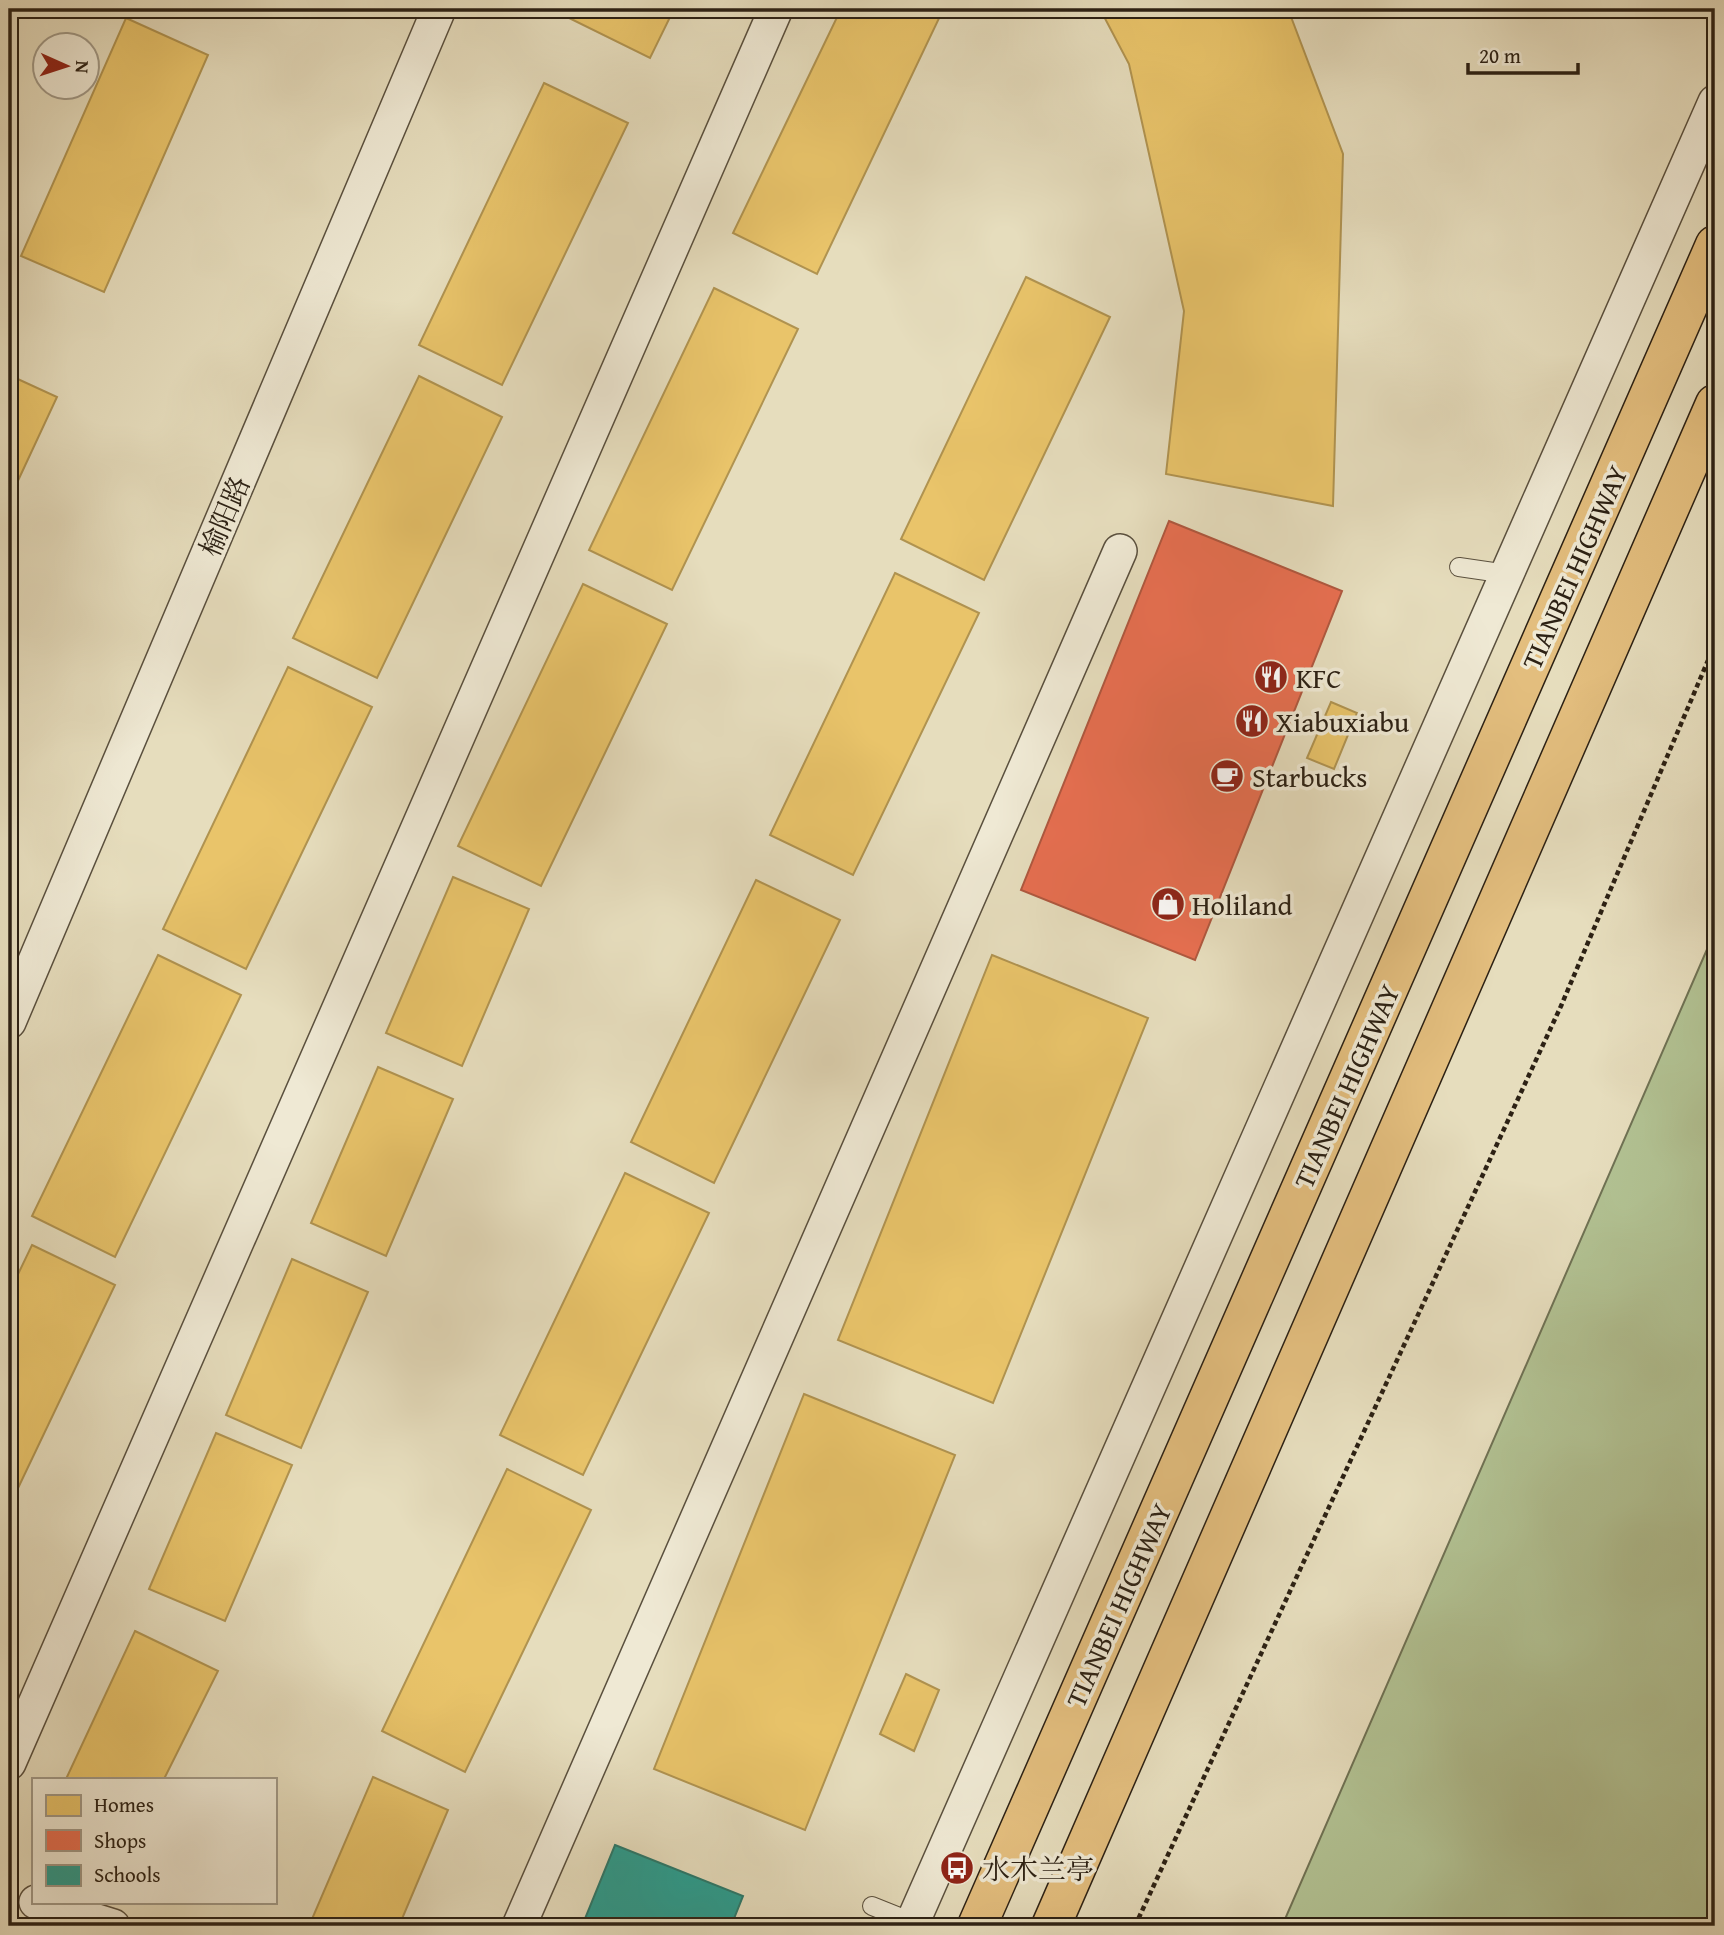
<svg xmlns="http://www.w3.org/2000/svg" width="1724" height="1935" font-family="'Gentium Book Plus','Noto Serif SC',serif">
<rect width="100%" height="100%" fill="#e6ddbd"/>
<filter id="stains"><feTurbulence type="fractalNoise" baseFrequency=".00286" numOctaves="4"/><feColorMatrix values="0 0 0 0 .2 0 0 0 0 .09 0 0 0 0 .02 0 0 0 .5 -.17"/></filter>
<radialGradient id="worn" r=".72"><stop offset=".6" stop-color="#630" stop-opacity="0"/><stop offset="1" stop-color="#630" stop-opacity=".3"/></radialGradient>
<path fill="#b2c293" stroke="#6f7254" stroke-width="2" d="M1715 931V1926H1282Z"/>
<g fill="#e9c46a" stroke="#b09350" stroke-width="2">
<path d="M571 9H674L650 58 567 17Z"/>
<path d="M841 9H936L942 12 817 274 733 233Z"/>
<path d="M1100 9H1288L1343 154 1333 506 1166 474 1184 311 1129 64Z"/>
<path d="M126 18 208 55 104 292 21 256Z"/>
<path d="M544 83 628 123 502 385 419 345Z"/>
<path d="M1026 277 1110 317 984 580 901 539Z"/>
<path d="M714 288 798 329 672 590 589 550Z"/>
<path d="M9 375 57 397 9 500Z"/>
<path d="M419 376 502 417 377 678 293 638Z"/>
<path d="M895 573 979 613 853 875 770 835Z"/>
<path d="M583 584 667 624 541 886 458 846Z"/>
<path d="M288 667 372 707 246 969 163 929Z"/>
<path d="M1331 702 1357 713 1334 769 1307 758Z"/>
<path d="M453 877 529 909 462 1066 386 1033Z"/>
<path d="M756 880 840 920 714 1183 631 1142Z"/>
<path d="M158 955 241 995 115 1257 32 1216Z"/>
<path d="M992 955 1148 1018 993 1403 838 1340Z"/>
<path d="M378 1067 453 1099 386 1256 311 1223Z"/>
<path d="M625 1173 709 1213 583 1475 500 1435Z"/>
<path d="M32 1245 115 1285 9 1507V1293Z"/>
<path d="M292 1259 368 1292 301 1448 226 1415Z"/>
<path d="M804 1394 955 1455 805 1830 654 1769Z"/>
<path d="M216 1433 292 1465 225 1621 149 1589Z"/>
<path d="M507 1469 591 1510 465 1772 382 1731Z"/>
<path d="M135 1631 218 1671 164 1779H66Z"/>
<path d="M906 1674 939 1690 914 1751 880 1734Z"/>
<path d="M373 1777 448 1810 399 1926H309Z"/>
</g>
<path fill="#e76f51" stroke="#af583f" stroke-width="2" d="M1169 521 1342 591 1195 960 1021 890Z"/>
<path fill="#2a9d8f" stroke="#2b786a" stroke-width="2" d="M615 1845 743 1896 731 1926H582Z"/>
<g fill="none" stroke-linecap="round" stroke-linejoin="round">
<g stroke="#5a503e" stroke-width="20">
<g id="lane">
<path d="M1459 567 1507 574"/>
<path d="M872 1906 912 1922"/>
</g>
</g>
<g stroke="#5a503e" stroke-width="36">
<g id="street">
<path d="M9 1022 439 9"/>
<path d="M9 1763 776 9"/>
<path d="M36 1902 113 1926"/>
<path d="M519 1926 1120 551"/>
<path d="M911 1926 1715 102"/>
</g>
</g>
<g stroke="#2c2114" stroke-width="41">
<g id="primary">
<path d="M977 1926 1715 245"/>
<path d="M1051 1926 1715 404"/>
</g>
</g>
<path stroke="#2c2114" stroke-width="4.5" stroke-dasharray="5 3.5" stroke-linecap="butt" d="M1135 1926 1561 1006 1715 644"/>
<use href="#lane" stroke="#efe9d4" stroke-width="18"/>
<use href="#street" stroke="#efe9d4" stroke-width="33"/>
<use href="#primary" stroke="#e3be7e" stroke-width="38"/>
</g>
<defs>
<g id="restaurant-disc" transform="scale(1.75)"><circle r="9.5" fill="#8f2418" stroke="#efe9d4"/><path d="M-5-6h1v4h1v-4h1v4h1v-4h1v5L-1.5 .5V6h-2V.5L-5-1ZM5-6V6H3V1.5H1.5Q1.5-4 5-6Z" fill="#fff"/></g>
<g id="cafe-disc" transform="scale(1.75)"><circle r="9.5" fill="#8f2418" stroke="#efe9d4"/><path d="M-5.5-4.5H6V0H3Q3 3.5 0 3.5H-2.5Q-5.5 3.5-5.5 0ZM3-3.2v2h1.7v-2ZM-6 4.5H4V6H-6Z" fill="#fff"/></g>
<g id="shop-disc" transform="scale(1.75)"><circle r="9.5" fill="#8f2418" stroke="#efe9d4"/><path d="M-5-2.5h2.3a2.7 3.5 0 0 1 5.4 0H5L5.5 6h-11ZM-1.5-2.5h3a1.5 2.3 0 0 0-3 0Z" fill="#fff"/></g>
<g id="bus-disc" transform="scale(1.75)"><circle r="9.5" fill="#8f2418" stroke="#efe9d4"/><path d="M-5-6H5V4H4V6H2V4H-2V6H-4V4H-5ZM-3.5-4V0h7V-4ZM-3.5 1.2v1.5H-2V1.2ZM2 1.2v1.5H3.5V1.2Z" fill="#fff"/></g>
</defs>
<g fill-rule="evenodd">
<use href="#restaurant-disc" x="1271" y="677"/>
<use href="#restaurant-disc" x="1252" y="721"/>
<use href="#cafe-disc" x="1227" y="776"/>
<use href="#shop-disc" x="1168" y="904"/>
<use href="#bus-disc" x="957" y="1868"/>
</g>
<g text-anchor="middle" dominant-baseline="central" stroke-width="7" stroke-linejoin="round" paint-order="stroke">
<g font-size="28" fill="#2c2114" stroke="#efe9d4">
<text transform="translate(224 516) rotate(-67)">榆阳路</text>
<text transform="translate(1574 567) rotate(-66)">TIANBEI HIGHWAY</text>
<text transform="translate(1346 1086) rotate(-66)">TIANBEI HIGHWAY</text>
<text transform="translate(1118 1605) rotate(-66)">TIANBEI HIGHWAY</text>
</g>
<g font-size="28" fill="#2c2114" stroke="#efe9d4" text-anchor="start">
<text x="1296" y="677">KFC</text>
<text x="1276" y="721">Xiabuxiabu</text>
<text x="1252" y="776">Starbucks</text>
<text x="1192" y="904">Holiland</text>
<text x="982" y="1868">水木兰亭</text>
</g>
</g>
<rect width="1724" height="1935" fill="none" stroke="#e6ddbd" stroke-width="35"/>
<rect x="10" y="10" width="1703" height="1914" fill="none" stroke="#2c2114" stroke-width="3.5"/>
<rect x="18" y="18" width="1689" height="1900" fill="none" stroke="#2c2114" stroke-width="2"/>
<rect x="32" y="1778" width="245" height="126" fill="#efe9d4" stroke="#a19987" stroke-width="2"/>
<rect x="46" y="1795" width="35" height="21" fill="#e9c46a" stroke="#a19987" stroke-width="2"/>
<text x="94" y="1812" font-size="21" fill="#2c2114">Homes</text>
<rect x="46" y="1830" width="35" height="21" fill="#e76f51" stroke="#a19987" stroke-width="2"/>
<text x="94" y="1848" font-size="21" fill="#2c2114">Shops</text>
<rect x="46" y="1865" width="35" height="21" fill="#2a9d8f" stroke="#a19987" stroke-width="2"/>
<text x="94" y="1882" font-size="21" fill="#2c2114">Schools</text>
<g transform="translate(66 66) rotate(93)"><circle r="33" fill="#efe9d4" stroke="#a19987" stroke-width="2"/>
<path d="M0-5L12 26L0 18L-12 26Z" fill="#8f2418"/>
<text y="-10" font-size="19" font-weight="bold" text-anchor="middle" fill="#2c2114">N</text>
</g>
<path d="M1468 63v10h110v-10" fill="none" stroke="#2c2114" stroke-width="3.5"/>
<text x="1479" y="63" font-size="21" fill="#2c2114" stroke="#efe9d4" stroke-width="5" paint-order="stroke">20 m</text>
<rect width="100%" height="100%" filter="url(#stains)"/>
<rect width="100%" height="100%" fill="url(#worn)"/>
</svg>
